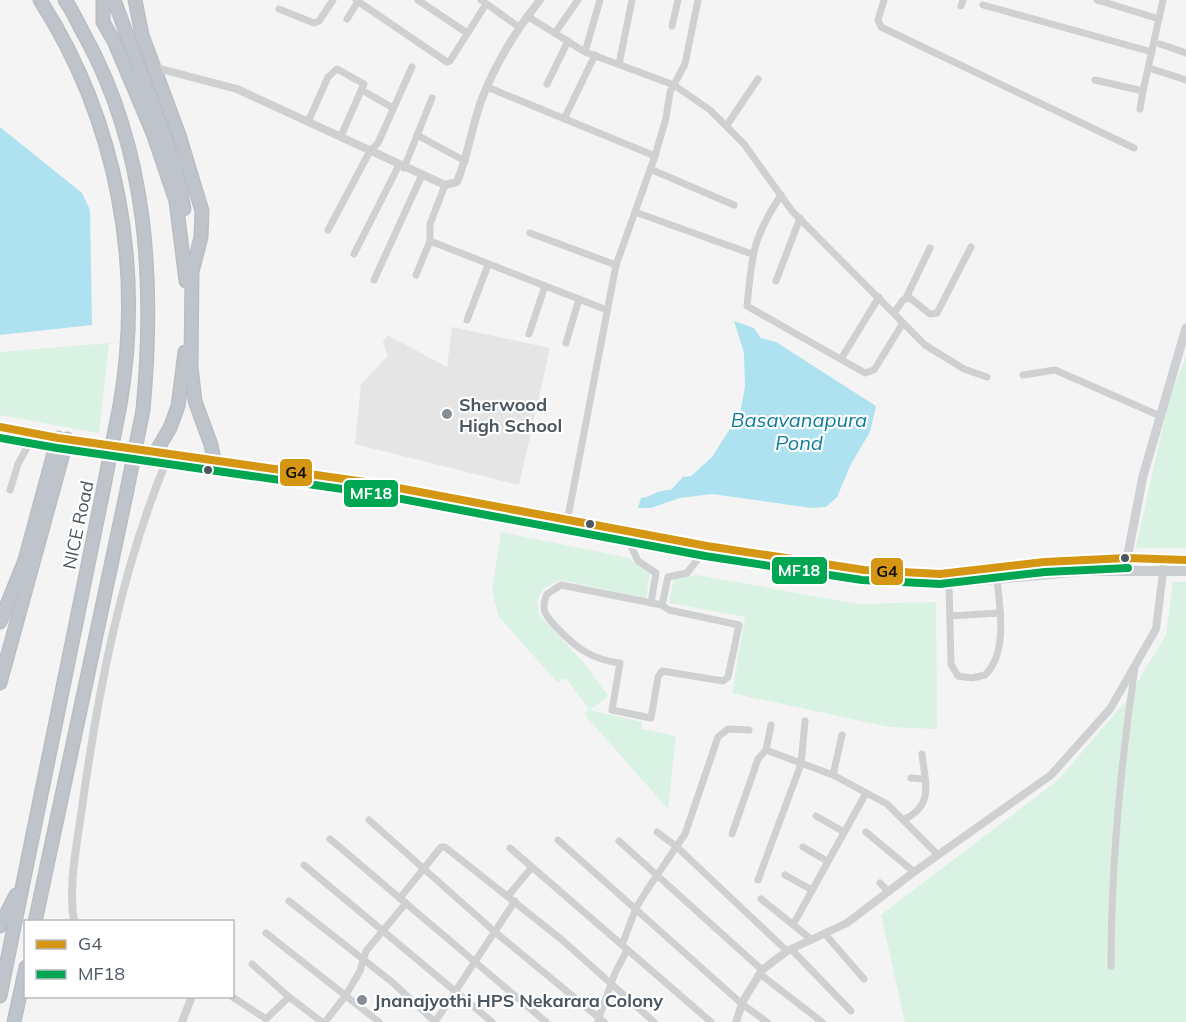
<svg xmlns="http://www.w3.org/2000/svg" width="1186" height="1022" font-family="Mulish,sans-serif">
<rect width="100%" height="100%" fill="#f4f4f4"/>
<path fill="#e6e5e6" d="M452 327 550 348 519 485 355 444 361 384 388 356 383 342 387 335 447 367Z"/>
<g fill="#d9f2e3">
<path d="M109 343 99 433 0 415V352Z"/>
<path d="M1186 356V548H1136L1168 403Z"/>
<path d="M501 532 628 558 650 573 646 598 560 580 544 588 537 600 539 615 585 664 608 696 590 710 642 722 641 729 676 736 668 809 584 714 589 709 566 678 557 682 499 617 492 591Z"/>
<path d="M697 575 859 604 936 602 937 729 889 727 732 693 745 617 669 603 674 578Z"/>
<path d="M1173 582H1186V1022H905L881 915 1058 780 1126 701 1166 635Z"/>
</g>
<g fill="#aee2f0">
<path d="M0 127 82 193 90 210 92 325 0 335Z"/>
<path d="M734 321 754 328 761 338 776 342 876 406 870 432 851 464 837 497 826 507 812 508 712 494 680 498 651 508H638L641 498C651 497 658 489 671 490L683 477 691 476 712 457 740 413 745 387 744 353Z"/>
</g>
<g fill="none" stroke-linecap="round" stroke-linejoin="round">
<g stroke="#b9bec3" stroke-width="15">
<g id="motorway">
<path d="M40 0C117 120 144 265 120 405"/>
<path d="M65 0C73 11 78 24 85 36 148 151 155 282 143 410"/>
<path d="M103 0V22L114 41 153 133 176 201 186 281"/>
<path d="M114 0 176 167 184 209"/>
<path d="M135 0 142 35 179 135 202 211 201 237 192 272 191 367 195 401 211 445 216 469"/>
<path d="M151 460 170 428 178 406 185 352"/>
<path d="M0 622 25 560 58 438"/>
<path d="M0 683 67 439"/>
<path d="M35 922 126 495"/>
<path d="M0 926 16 895"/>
<path d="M0 996 103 491"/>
<path d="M14 1022 26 967"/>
</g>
</g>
<g stroke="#ced0d2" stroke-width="7">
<path d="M356 0 447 62 450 61 486 4"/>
<path d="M418 0 467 33"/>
<path d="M481 0 519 27"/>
<path d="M884 0 878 20 881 27 1134 148"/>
<path d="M1097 0 1159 19"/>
<path d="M983 5 1152 52"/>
<path d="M961 6 963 0"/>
<path d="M279 9 314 23 319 21 333 0"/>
<path d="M527 16 585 52 674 85 710 110 744 144 792 211 925 345 964 369 987 377"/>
<path d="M347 19 359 0"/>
<path d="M672 26 678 0"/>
<path d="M555 33 578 0"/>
<path d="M1160 44 1186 53"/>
<path d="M585 52 600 0"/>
<path d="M619 64 632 0"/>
<path d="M1149 68 1186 80"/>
<path d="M1095 80 1143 91 1163 0"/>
<path d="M547 84 568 41"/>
<path d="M487 87 655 156 616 265 567 522"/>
<path d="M367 93 393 108"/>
<path d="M1140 109 1143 91"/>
<path d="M564 119 595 55"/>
<path d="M308 122 328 77 337 69 364 84 341 136"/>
<path d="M727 125 758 79"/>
<path d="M417 135 465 161"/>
<path d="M655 156 666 118 670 92 685 64 698 0"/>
<path d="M404 168 432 98"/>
<path d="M650 169 734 205"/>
<path d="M781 195C752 239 752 255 747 306L865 373 874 370 903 323"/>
<path d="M635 212 752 254"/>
<path d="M328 230 370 151 378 143 412 67"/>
<path d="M530 233 616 265"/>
<path d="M430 241 607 310"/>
<path d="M354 254 399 165"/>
<path d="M416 275 430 241V224L445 185"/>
<path d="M374 280 422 175"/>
<path d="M776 281 800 218"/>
<path d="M906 298 930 248"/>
<path d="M894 313 903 300 910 298 930 314 937 313 971 247"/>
<path d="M467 320 488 265"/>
<path d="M529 334 545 286"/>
<path d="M566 343 579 299"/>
<path d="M841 359 879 297"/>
<path d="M1023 375 1055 370 1158 415"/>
<path d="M10 490 18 464 30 442"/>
<path d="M629 542 638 561 656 573 651 603"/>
<path d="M949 583 951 664 958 676 972 678 985 675C1008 653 1000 608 997 580"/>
<path d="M561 585 662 605 669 610 739 625 728 677 723 681 662 671 658 677 651 718 612 710 620 663C592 660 575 647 556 627 546 616 540 610 547 594Z"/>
<path d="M662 605 668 577 687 573 701 555"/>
<path d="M950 616 1000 613"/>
<path d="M766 750 771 725"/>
<path d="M833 775 842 735"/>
<path d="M911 778 924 779"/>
<path d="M816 816 844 832"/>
<path d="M369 820 495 932 604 1022"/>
<path d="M903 820C935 805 925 783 922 754"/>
<path d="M657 832 677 847 787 951"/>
<path d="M866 832 914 872"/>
<path d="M732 834 758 759 766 750 833 775 887 804 938 855"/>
<path d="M330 839 546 1022"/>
<path d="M558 840 742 1004 767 1022"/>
<path d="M619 841 762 970"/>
<path d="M803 847 827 861"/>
<path d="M510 848 711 1022"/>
<path d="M304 865 492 1022"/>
<path d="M785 875 812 890"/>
<path d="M758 880 801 764 805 721"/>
<path d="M880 883 889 892"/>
<path d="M508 896 532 867"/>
<path d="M400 898 441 847H445L561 939 654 1022"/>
<path d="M761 899 812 940"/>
<path d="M289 901 392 982 435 1022"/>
<path d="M794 923 866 793"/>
<path d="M266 933 379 1022"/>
<path d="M826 935 864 979"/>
<path d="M622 945 636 908 647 890 685 834 718 737 728 729 749 730"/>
<path d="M791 949 851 1011"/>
<path d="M252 964 289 997"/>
<path d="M1111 966C1111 864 1120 769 1135 667"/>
<path d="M760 974 822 1022"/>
<path d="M231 996 266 1019 289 997 322 1022"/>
<path d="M598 1020 615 973 627 950"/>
<path d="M325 1022 346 995 360 971 366 951 406 903"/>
<path d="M435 1022 515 901"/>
</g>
<g stroke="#ced0d2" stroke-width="8">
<path d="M153 67 237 89 445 185 457 182C468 155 472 127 481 101 495 64 516 30 540 0"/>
<path d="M74 922C68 885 77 844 82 808 98 691 121 571 166 462"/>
<path d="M182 1022 192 996"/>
<path d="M736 1022 743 1001 762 970 787 951 847 923 914 872 1051 775 1110 709 1156 629 1164 565"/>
</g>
<path stroke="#ced0d4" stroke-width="9" d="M1126 564 1143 476 1186 328"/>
<g stroke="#caced1" stroke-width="10">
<path d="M0 427 58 438 372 483 707 546 864 570 940 574 1044 562 1127 558 1186 560"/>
<path d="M0 436 64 449 370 492 705 556 863 580 940 584 1084 571H1186"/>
</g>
<use href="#motorway" stroke="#bec4c9" stroke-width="12"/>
<g stroke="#b9bec3" stroke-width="15" stroke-linecap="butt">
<g id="motorway-bridge">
<path d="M103 491 120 405"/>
<path d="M126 495 143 410"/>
</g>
</g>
<use href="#motorway-bridge" stroke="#bec4c9" stroke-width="12"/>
<g stroke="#fff" stroke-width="12">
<path id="bus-1" d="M0 427 58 438 372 483 707 546 864 570 940 574 1044 562 1127 558 1186 560"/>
</g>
<g stroke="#fff" stroke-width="12">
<path id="bus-2" d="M0 438 57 448 370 493 705 556 862 580 940 584 1045 572 1128 568"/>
</g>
<use href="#bus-1" stroke="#d49613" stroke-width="8"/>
<use href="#bus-2" stroke="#00a651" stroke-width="8"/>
</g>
<g fill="#868d94" stroke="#fff" stroke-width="2">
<circle cx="447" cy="414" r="6"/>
<circle cx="362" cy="1000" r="6"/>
</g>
<g fill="#4a5661" stroke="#fff" stroke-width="2">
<circle cx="208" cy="470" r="5"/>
<circle cx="590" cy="524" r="5"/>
<circle cx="1125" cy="558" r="5"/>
</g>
<g text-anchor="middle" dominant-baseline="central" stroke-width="4.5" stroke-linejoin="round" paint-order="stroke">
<g font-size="18" font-weight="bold" fill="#4a5661" stroke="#fff" text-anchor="start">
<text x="459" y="404">Sherwood<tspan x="459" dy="21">High School</tspan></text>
<text x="374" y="1000">Jnanajyothi HPS Nekarara Colony</text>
</g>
<g font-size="18" fill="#4a5661" stroke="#fff">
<text transform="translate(78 525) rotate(-78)">NICE Road</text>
</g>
<g font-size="20" font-style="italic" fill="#0c7c9b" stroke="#fff">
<text x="799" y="419">Basavanapura<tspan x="799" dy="23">Pond</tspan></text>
</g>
</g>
<g stroke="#fff" stroke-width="2">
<rect x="279" y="458" width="34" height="29" rx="6" fill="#d49613"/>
<rect x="343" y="479" width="56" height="29" rx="6" fill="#00a651"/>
<rect x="771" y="556" width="57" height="29" rx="6" fill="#00a651"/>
<rect x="870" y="557" width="34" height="29" rx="6" fill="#d49613"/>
</g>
<g font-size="16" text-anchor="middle" font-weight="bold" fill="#fff">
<text x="371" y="499">MF18</text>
<text x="799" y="576">MF18</text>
</g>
<g font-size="16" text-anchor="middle" font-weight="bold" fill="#111">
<text x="296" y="478">G4</text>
<text x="887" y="577">G4</text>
</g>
<rect x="24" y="920" width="210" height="78" fill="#ffffff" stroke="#b7bbc0" stroke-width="1.5"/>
<rect x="36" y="940" width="30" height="9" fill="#d49613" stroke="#b7bbc0" stroke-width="1.5"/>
<text x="78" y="950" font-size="18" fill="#4a5661">G4</text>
<rect x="36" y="970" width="30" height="9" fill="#00a651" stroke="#b7bbc0" stroke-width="1.5"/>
<text x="78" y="980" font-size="18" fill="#4a5661">MF18</text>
</svg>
